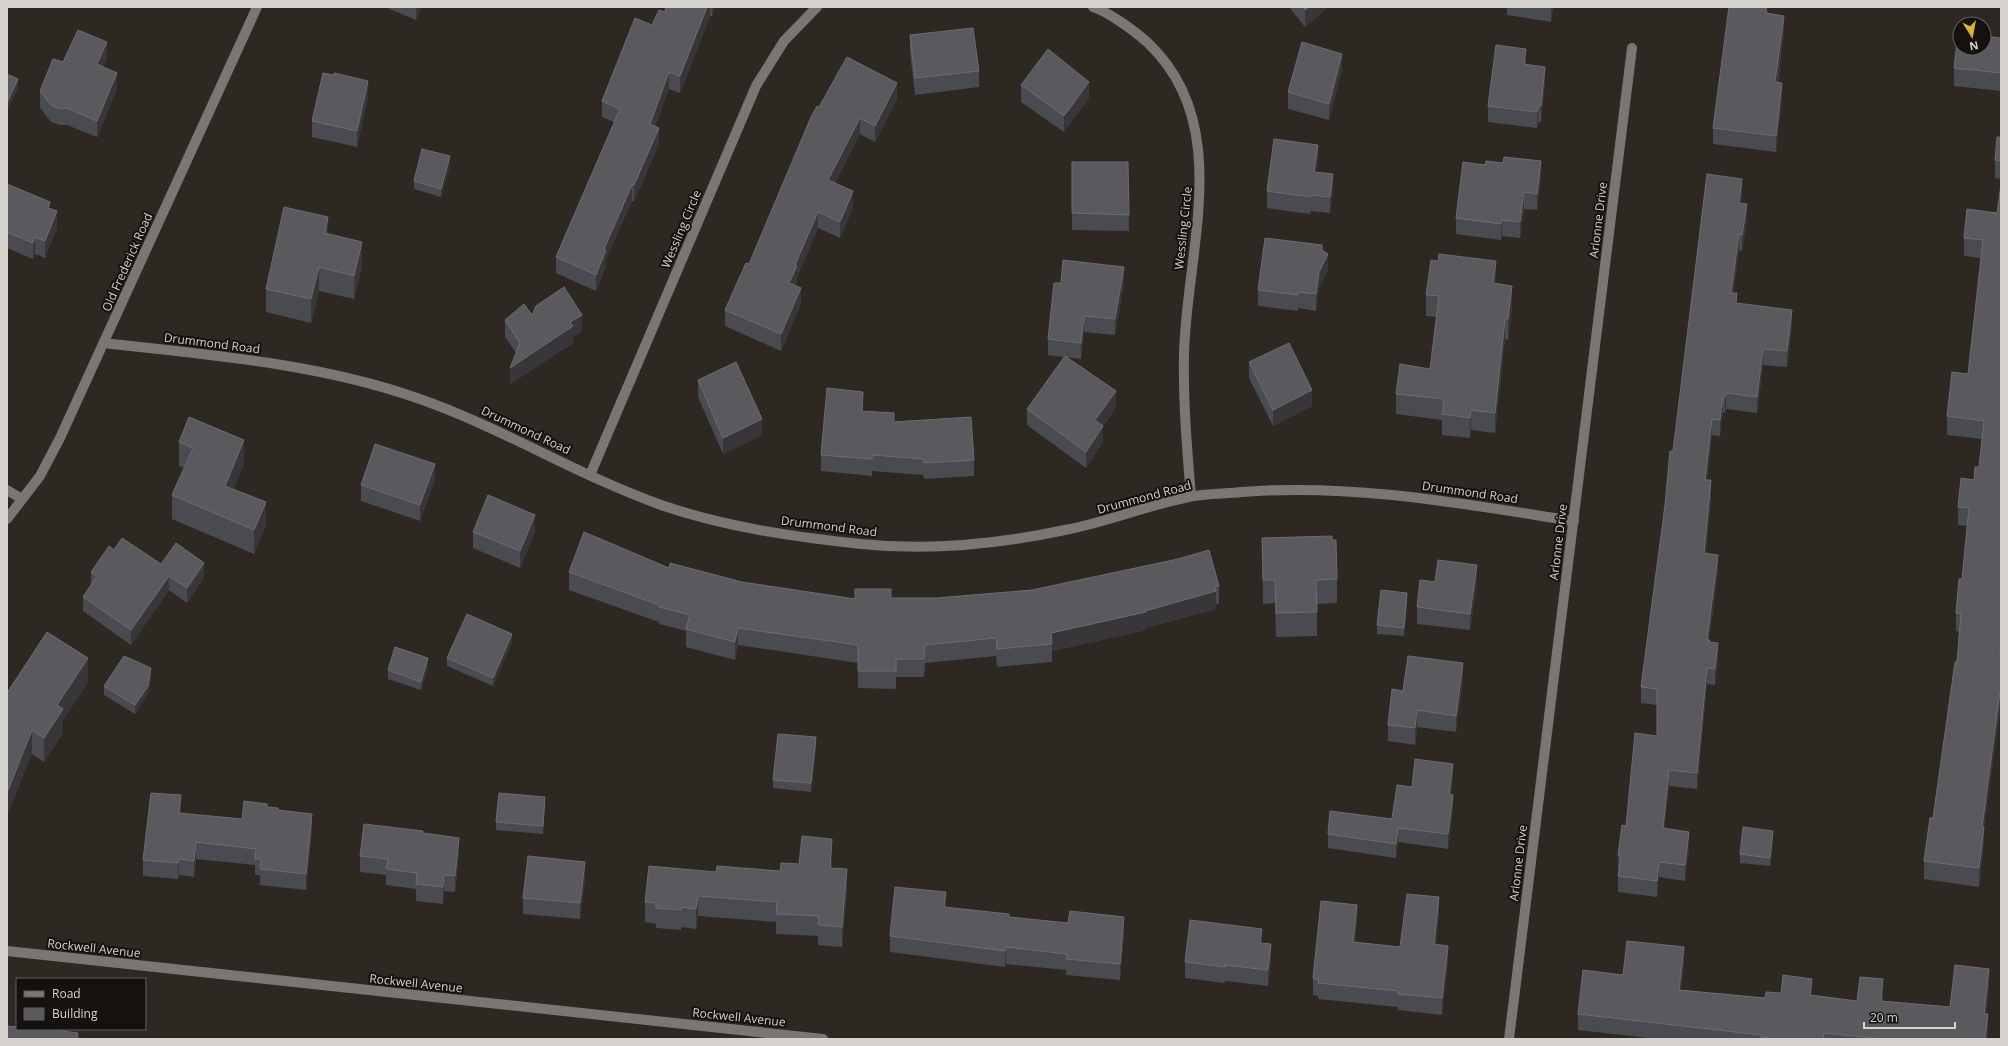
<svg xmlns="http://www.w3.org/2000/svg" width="2008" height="1046" font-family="'Open Sans',sans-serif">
<rect width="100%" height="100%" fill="#2e2823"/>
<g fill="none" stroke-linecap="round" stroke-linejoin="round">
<g stroke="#797673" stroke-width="10">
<path d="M1093 7C1109 12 1136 32 1148 43 1235 125 1186 252 1184 354 1183 402 1187 449 1191 496"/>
<path d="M104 343C209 355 317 363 417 398 501 427 577 475 661 505 725 527 794 537 861 544 928 551 999 544 1065 530 1107 522 1148 505 1189 497 1206 493 1225 494 1242 492 1354 483 1464 504 1574 521"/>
<path d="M590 475 756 86 784 41 817 7"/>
<path d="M7 490 22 499"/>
<path d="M7 519 40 476 60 438 257 7"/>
<path d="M7 951 823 1039"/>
<path d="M1509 1039 1632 48"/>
</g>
</g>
<g fill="#4a4a51">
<path d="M385 7H421L416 20Z"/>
<path d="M666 7H715L712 16H710L680 93 669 89 655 127 659 144 634 201H632L606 259V266L596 291 556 273V257L614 122 602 117V101L652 25 665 12Z"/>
<path d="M1289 7H1328L1305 27Z"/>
<path d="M1507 7H1553L1551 22 1507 15Z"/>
<path d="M1768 7V13L1784 32 1778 82 1782 99 1776 152 1713 144V128Z"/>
<path d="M910 35 979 71V87L915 95 910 52Z"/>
<path d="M2001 38V91L1954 86V68Z"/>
<path d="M107 58 103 67 117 89 97 137 67 125H60L51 122 40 108V91L63 62Z"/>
<path d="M1526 64 1545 83 1541 122H1538L1537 128 1488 122V106Z"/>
<path d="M1342 70 1329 120 1288 109V92Z"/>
<path d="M1021 85 1089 98 1064 132 1021 102Z"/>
<path d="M368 97 357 147 312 137V121Z"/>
<path d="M897 99 875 142 860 134 835 183 853 207 840 238 818 228 797 277V282L795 285 801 304 781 351 725 326V310L749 264 819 107Z"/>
<path d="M2001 137V179L1995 178V160Z"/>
<path d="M1072 162H1128L1129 231 1072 230Z"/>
<path d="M1318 162 1316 172 1333 191 1330 213 1311 211 1310 214 1267 208V191Z"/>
<path d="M450 164 441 197 414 189V181Z"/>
<path d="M1541 178 1537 210 1524 209 1520 238 1502 236 1501 240 1456 234V218Z"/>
<path d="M7 184 50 209 57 228 45 258 35 254 33 259 7 248Z"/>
<path d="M1742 195 1741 203 1747 220 1742 251 1739 250 1733 293 1737 303 1792 326 1787 367 1763 365 1757 413 1726 409 1725 413H1723L1720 436 1712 435 1707 480 1711 496 1706 553 1718 571 1709 640 1718 659 1715 685 1707 684 1697 789 1669 786 1664 829 1689 848 1685 881 1659 877 1657 897 1618 892V876L1619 871 1618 870V855L1626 826 1657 736V705L1641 703V687Z"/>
<path d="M1997 213 2001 710H2000L1984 827V845L1979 887 1924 879V861L1933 818 1957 662 1960 632 1956 631V613L1962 579 1967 526 1958 525V507L1974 480 1979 467 1982 439 1947 435V416L1968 374 1981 258 1964 256V238Z"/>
<path d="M328 234 362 266 354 299 319 291 311 323 266 312V289Z"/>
<path d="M1322 251 1328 270 1319 288 1316 311 1298 308V311L1258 306V290Z"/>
<path d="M1124 282 1115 335 1084 332 1081 359 1067 357 1116 407 1103 426V442L1086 468 1027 425V409L1064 357 1048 355V339L1061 283Z"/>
<path d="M1496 284 1512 307 1508 340 1505 339 1495 433 1471 430 1470 438 1442 435V420L1396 414V394L1430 369 1437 317 1426 316V295Z"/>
<path d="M532 315 582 331 573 337V343L510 384 516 353 505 337V320Z"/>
<path d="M1249 362 1312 406 1273 426 1249 378Z"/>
<path d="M698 380 762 435 723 454 698 397Z"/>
<path d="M863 411 894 422 974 460V476L924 479 923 475 872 471V476L821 471V455Z"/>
<path d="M179 442 244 464 233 489 266 525 254 554 172 519V495L184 468 179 466Z"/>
<path d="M435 480 420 521 361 501V485Z"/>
<path d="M535 531 520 568 473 548V532Z"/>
<path d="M1262 538 1337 579V603L1317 604V636L1276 637 1275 603 1263 604Z"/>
<path d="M114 550 204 577 187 603 169 590 131 645 83 611V597L91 584V572Z"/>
<path d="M669 568 742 582 855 599 891 598H937L1219 586V604H1216V609L1146 628V630L1052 651V662L997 667 996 656 925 663 924 677H896V689L858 688V663L738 645 735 660 686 647V631L659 624V622L569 590V572Z"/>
<path d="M1435 582H1477L1470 630 1417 624V607Z"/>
<path d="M1407 601 1404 636 1377 634V625Z"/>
<path d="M512 642 493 686 447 666V658Z"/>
<path d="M428 667 421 690 388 679V670Z"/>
<path d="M151 677 148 694 135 714 104 695V686Z"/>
<path d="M1463 679 1456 732 1417 727 1415 745 1388 741V725L1403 691Z"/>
<path d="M88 682 63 720V733L44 762 32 754 7 693Z"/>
<path d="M816 746 811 792 773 788V780Z"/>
<path d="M1453 779 1451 794 1453 809 1448 849 1398 842 1396 858 1328 848V834L1392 819 1412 787Z"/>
<path d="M545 805 543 834 496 830V822Z"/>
<path d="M267 807 278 810 312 830 306 890 260 885V875H255V865L196 859 194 877 179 875 178 879 143 876V860L181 814 242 819Z"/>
<path d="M423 833 459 854 455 892 444 891 443 904 416 901V889L386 885V875L360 872V856Z"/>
<path d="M1773 839 1770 866 1740 863V854Z"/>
<path d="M832 859V868L847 890 842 947 818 945V936L776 934V922L698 916 696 929 681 927V930L656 928V924L645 922V902L716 872 780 871 799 864Z"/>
<path d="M585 879 580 919 523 914V898Z"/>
<path d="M946 907 1009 917 1124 933 1120 980 1066 975V970L1006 964 1005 967 890 952V936Z"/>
<path d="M1439 913 1436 944 1448 962 1442 1015 1398 1010V1007L1318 999V996L1313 995V978L1357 921 1355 942 1400 947Z"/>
<path d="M1262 944 1271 961 1268 986 1225 981V983L1185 978V962Z"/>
<path d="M1684 963 1681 990 1765 998 1781 993 1812 995 1857 1001 1883 995 1882 1001 1950 1007 1989 985 1986 1014 1988 1030 1987 1039H1657L1578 1030V1014Z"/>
</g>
<g fill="#393639">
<path d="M416 7H421L416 20Z"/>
<path d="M707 7H710V16L680 93V76Z"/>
<path d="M712 7H715L712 16Z"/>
<path d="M1309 7H1328L1305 27V10Z"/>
<path d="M1551 7H1553L1551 22Z"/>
<path d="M1766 7H1768V11L1766 30Z"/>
<path d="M1784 16V32L1775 98V82Z"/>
<path d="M107 42V58L97 81V64Z"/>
<path d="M1526 49V66L1524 64Z"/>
<path d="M1342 54V70L1329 120V104Z"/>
<path d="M1545 67V83L1541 122V106Z"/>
<path d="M669 72V89L650 141V124Z"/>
<path d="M117 73V89L97 137V121Z"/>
<path d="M18 79V88L7 111V103Z"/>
<path d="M368 81V97L357 147V131Z"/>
<path d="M1089 82V98L1064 132V116Z"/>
<path d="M897 83V99L875 142V126Z"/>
<path d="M1782 83V99L1776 152V136Z"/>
<path d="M1538 106V122L1537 128V112Z"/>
<path d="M860 118V134L828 196V180Z"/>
<path d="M659 128V144L634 201V185Z"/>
<path d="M1318 145V162L1314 188V172Z"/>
<path d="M450 156V164L441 197V189Z"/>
<path d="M1541 161V178L1537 210V194Z"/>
<path d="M1333 174V191L1330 213V197Z"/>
<path d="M1742 179V195L1739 219V203Z"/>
<path d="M632 185V201L606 259V266L596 291V275L604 249Z"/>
<path d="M853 191V207L840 238V222Z"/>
<path d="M1524 192V209L1520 238V222Z"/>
<path d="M50 202V218L48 208Z"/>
<path d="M1747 204V220L1742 251V235Z"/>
<path d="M57 211V228L45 258V241Z"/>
<path d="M818 212V228L797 277V282L789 299V283L795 265Z"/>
<path d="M328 217V241L325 233Z"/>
<path d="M1502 220V236L1501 240V224Z"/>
<path d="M1739 234V250L1731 309V293Z"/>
<path d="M35 237V254L33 259V243Z"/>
<path d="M362 242V266L354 299V276Z"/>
<path d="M1322 245V261L1328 254V270L1319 288 1316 311V294Z"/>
<path d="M1496 261V282L1493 304V283Z"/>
<path d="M319 267V291L311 323V299Z"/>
<path d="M1124 267V282L1115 335V319Z"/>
<path d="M1512 286V307L1508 340V319Z"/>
<path d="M801 288V304L781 351V334Z"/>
<path d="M1792 310V326L1787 367V351Z"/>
<path d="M582 315V331L573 337V343L510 384V368L570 322Z"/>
<path d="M1084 316V332L1081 359V343Z"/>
<path d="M1505 319V339L1495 433V413Z"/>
<path d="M1763 349V365L1757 413V397Z"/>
<path d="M1312 390V406L1273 426V410Z"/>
<path d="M1116 391V407L1095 436V420Z"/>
<path d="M1726 393V409L1725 413V397Z"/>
<path d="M1723 397V413L1720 436V420Z"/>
<path d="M1471 410V430L1470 438V418Z"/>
<path d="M762 419V435L723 454V438Z"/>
<path d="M1712 419V435L1705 496V480Z"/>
<path d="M1103 426V442L1086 468V452Z"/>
<path d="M244 440V464L225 510V486Z"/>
<path d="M435 464V480L420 521V505Z"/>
<path d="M1711 480V496L1704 569V553Z"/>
<path d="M266 502V525L254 554V530Z"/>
<path d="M535 515V531L520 568V551Z"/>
<path d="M1718 555V571L1707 655V640Z"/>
<path d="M204 563V577L187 603V588Z"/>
<path d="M1477 565V582L1470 630V614Z"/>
<path d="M169 576V590L131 645V630Z"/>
<path d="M1216 591V609L1146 628V630L1052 651V644L1051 633 1145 611Z"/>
<path d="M1407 593V601L1404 636V628Z"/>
<path d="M738 628V645L735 660V642Z"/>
<path d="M512 634V642L493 686V678Z"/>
<path d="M2001 635V657H2000Z"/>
<path d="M1718 643V659L1715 685V669Z"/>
<path d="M88 658V682L63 720V733L44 762V738L57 705Z"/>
<path d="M428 658V667L421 690V682Z"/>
<path d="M1463 663V679L1456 732V716Z"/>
<path d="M151 668V677L148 694 135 714V705Z"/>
<path d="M1707 668V684L1697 789V773Z"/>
<path d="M2000 692V710L1982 845V827Z"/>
<path d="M1417 710V727L1415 745V728Z"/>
<path d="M32 730V754L7 817V793Z"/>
<path d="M816 737V746L811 792V783Z"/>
<path d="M1453 764V779L1449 808V794Z"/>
<path d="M1669 770V786L1663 844V828Z"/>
<path d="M181 795V812L179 830V813Z"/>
<path d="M1453 795V809L1448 849V834Z"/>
<path d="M545 797V805L543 834V826Z"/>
<path d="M312 814V830L306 890V874Z"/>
<path d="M1984 827V845L1979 887V868Z"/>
<path d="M1398 828V842L1396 858V844Z"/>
<path d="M1773 831V839L1770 866V858Z"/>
<path d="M1689 832V848L1685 881V865Z"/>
<path d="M459 838V854L455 892V876Z"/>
<path d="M832 839V859L830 888V868Z"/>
<path d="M196 842V859L194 877V861Z"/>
<path d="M179 859V875L178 879V863Z"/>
<path d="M585 862V879L580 919V903Z"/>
<path d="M1659 862V877L1657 897V881Z"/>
<path d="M847 869V890L842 947V927Z"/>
<path d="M444 875V891L443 904V887Z"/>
<path d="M946 892V909L944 907Z"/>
<path d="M698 896V916L696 929V909Z"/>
<path d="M1439 897V913L1434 960V944Z"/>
<path d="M1357 905V921L1353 959V942Z"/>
<path d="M1124 917V933L1120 980V964Z"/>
<path d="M1262 929V945L1260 943Z"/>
<path d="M1271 944V961L1268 986V970Z"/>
<path d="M1448 946V962L1442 1015V998Z"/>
<path d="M1006 947V964L1005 967V951Z"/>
<path d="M1684 947V963L1679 1005V990Z"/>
<path d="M1989 969V985L1984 1030V1014Z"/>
<path d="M1812 979V995H1810Z"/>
<path d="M1883 979V995L1881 1017V1001Z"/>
<path d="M1988 1014V1030L1987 1039H1985Z"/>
</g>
<g fill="#5a595e" stroke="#6d6c70">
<path d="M666 7H707L680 76 669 72 650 124 659 128 634 185H632L604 249 606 250 596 275 556 257 620 109 602 101 635 18 652 25 659 10 665 12Z"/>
<path d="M1303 7H1309L1305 10Z"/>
<path d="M1729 7H1766V13L1784 16 1775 82 1782 83 1776 136 1713 128Z"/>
<path d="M973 28 979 71 915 78 910 35Z"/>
<path d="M78 30 107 42 97 64 117 73 97 121 67 108 60 109 51 105 40 91 53 59 63 62Z"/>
<path d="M1958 33H1960V48H1984V36L2001 38V73L1954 68Z"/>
<path d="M1302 42 1342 54 1329 104 1288 92Z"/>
<path d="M1496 45 1526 49 1524 64 1545 67 1541 106H1538L1537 112 1488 106Z"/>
<path d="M1048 49 1089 82 1064 116 1021 85Z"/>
<path d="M847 57 897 83 875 126 860 118 828 180 853 191 840 222 818 212 795 265 797 266 789 283 801 288 781 334 725 310 746 263 749 264 811 117 817 106 819 107Z"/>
<path d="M323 73 334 75V73L368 81 357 131 312 121Z"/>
<path d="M7 74 18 79 7 103Z"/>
<path d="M1997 137H2001V161L1995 160Z"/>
<path d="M1274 139 1318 145 1314 172 1333 174 1330 197 1311 195 1310 197 1267 191Z"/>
<path d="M422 149 450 156 441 189 414 181Z"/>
<path d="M1504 157 1541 161 1537 194 1524 192 1520 222 1502 220 1501 224 1456 218 1463 162 1485 165 1486 161 1503 163Z"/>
<path d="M1072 162H1128L1129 215 1072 213Z"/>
<path d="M1707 174 1742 179 1739 203 1747 204 1742 235 1739 234 1731 293H1737L1736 303 1792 310 1787 351 1763 349 1757 397 1726 393 1725 397H1723L1720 420 1712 419 1705 480H1711L1704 553 1718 555 1707 640H1710L1709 642 1718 643 1715 669 1707 668 1697 773 1669 770 1663 828 1689 832 1685 865 1659 862 1657 881 1618 876 1621 856 1618 855 1622 825 1626 826 1635 733 1657 736V689L1641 687 1665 505 1670 451H1673Z"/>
<path d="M7 184 50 202 48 208 57 211 45 241 35 237 33 243 7 232Z"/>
<path d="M2001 184V635L2000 657H2001V692H2000L1982 827H1984L1979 868 1924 861 1930 818H1933L1955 662H1957L1961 613H1956L1959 579H1962L1969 508 1958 507 1961 478 1974 480 1975 467H1979L1984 421 1947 416 1952 372 1968 374 1983 240 1964 238 1967 209 1997 213Z"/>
<path d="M284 207 328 217 325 233 362 242 354 276 319 267 311 299 266 289Z"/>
<path d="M1265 238 1322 245V250L1328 254 1319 272 1316 294 1298 292V295L1258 290Z"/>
<path d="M1439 254 1496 261 1493 283 1512 286 1508 319H1505L1495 413 1471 410 1470 418 1442 414 1444 399 1396 394 1400 364 1430 369 1439 296 1426 295 1431 260 1438 261Z"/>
<path d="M1063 260 1124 267 1115 319 1084 316 1081 343 1048 339 1054 283H1061Z"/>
<path d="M564 287 582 315 570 322 573 326 510 368 520 343 505 320 524 304 532 315 536 306Z"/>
<path d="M1289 343 1312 390 1273 410 1249 362Z"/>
<path d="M1065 356 1116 391 1095 420 1103 426 1086 452 1027 409Z"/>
<path d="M736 362 762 419 723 438 698 380Z"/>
<path d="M827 388 863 392 862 411 894 413V422L971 417 974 460 924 463 923 459 872 455V459L821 455Z"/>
<path d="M189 417 244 440 225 486 266 502 254 530 172 495 193 448 179 442Z"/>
<path d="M375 444 435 464 420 505 361 485Z"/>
<path d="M488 495 535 515 520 551 473 532Z"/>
<path d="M584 532 669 568 670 563 742 582 855 599V589H891V598H937L1032 590 1178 559 1209 550 1219 586 1215 587 1216 591 1145 611 1146 612 1051 633 1052 644 997 649 996 638 925 645 924 659H896V671H858V645L738 628 735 642 686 629 690 615 659 607V605L569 572Z"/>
<path d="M1332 536V540H1336L1337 579 1316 580 1317 612 1276 613 1275 580H1263L1262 538Z"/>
<path d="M122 538 161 564 176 543 204 563 187 588 169 576 131 630 83 597 97 576 91 572 109 546 114 550Z"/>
<path d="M1438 560 1477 565 1470 614 1417 607 1420 580 1435 582Z"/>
<path d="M1381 590 1407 593 1404 628 1377 625Z"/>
<path d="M467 614 512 634 493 678 447 658Z"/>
<path d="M47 632 88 658 57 705 63 709 44 738 32 730 7 793V693Z"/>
<path d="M395 647 428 658 421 682 388 670Z"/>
<path d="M124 656 151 668 148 686 135 705 104 686Z"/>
<path d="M1408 656 1463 663 1456 716 1417 710 1415 728 1388 725 1392 689 1403 691Z"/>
<path d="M778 734 816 737 811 783 773 780Z"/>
<path d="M1415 759 1453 764 1449 794 1453 795 1448 834 1398 828 1396 844 1328 834 1330 811 1392 819 1397 785 1412 787Z"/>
<path d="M151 793 181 795 179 813 242 819 244 801 267 804V807L278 808V810L312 814 306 874 260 869 261 859H255L256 849 196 842 194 861 179 859 178 863 143 860Z"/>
<path d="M499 793 545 797 543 826 496 822Z"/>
<path d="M364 824 423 831V833L459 838 455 876 444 875 443 887 416 884 417 873 386 869 388 859 360 856Z"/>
<path d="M1743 827 1773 831 1770 858 1740 854Z"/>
<path d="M802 836 832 839 830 868 847 869 842 927 818 925 819 916 776 914 777 902 698 896 696 909 681 907V910L656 908V903L645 902 649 866 716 872 717 866 780 871 781 863 799 864Z"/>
<path d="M528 856 585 862 580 903 523 898Z"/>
<path d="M895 887 946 892 944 907 1009 914V917L1068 923 1070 911 1124 917 1120 964 1066 959 1067 954 1006 947 1005 951 890 936Z"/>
<path d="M1407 894 1439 897 1434 944 1448 946 1442 998 1398 994V991L1318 983 1319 980 1313 978 1321 901 1357 905 1353 942 1400 947Z"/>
<path d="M1190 920 1262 929 1260 943 1271 944 1268 970 1225 965V967L1185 962Z"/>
<path d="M1627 941 1684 947 1679 990 1765 998 1766 992 1781 993 1783 975 1812 979 1810 995 1857 1001 1860 977 1883 979 1881 1001 1950 1007 1955 965 1989 969 1984 1014H1988L1985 1039H1875V1038L1824 1033 1823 1039H1776L1761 1037V1035L1578 1014 1583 970 1623 975Z"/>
<path d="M7 1026 17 1027V1026V1029H47L78 1033 77 1038 88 1039H7Z"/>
</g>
<g text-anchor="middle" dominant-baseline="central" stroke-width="4" stroke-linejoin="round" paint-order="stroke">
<g font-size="12" fill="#d6d3cf" stroke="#14110f">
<text transform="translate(1598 220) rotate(-83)">Arlonne Drive</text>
<text transform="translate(1183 228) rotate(-84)">Wessling Circle</text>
<text transform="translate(681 229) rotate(-67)">Wessling Circle</text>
<text transform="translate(127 262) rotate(-66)">Old Frederick Road</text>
<text transform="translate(212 343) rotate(7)">Drummond Road</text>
<text transform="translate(526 430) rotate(25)">Drummond Road</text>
<text transform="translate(1470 492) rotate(8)">Drummond Road</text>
<text transform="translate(1144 497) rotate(-15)">Drummond Road</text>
<text transform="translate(829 526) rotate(7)">Drummond Road</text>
<text transform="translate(1558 542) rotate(-83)">Arlonne Drive</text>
<text transform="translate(1518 863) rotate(-83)">Arlonne Drive</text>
<text transform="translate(94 948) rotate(6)">Rockwell Avenue</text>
<text transform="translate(416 983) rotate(6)">Rockwell Avenue</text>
<text transform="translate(739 1017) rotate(6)">Rockwell Avenue</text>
</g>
</g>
<rect width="2008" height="1046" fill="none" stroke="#d6d3cf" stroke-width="16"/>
<rect x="16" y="978" width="130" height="52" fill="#14110f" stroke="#625f5c"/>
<rect x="24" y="991" width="20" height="6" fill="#797673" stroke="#625f5c"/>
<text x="52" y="998" font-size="12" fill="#d6d3cf">Road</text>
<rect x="24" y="1008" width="20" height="12" fill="#5a595e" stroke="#625f5c"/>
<text x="52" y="1018" font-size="12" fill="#d6d3cf">Building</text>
<g transform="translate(1972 36) rotate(169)"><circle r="19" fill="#14110f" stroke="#625f5c"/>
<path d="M0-3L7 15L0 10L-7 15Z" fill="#d6b534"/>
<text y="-6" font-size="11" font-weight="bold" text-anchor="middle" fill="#d6d3cf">N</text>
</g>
<path d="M1864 1022v6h91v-6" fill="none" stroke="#d6d3cf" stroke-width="2"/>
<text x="1870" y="1022" font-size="12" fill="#d6d3cf" stroke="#14110f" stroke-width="3" paint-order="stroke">20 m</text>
</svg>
